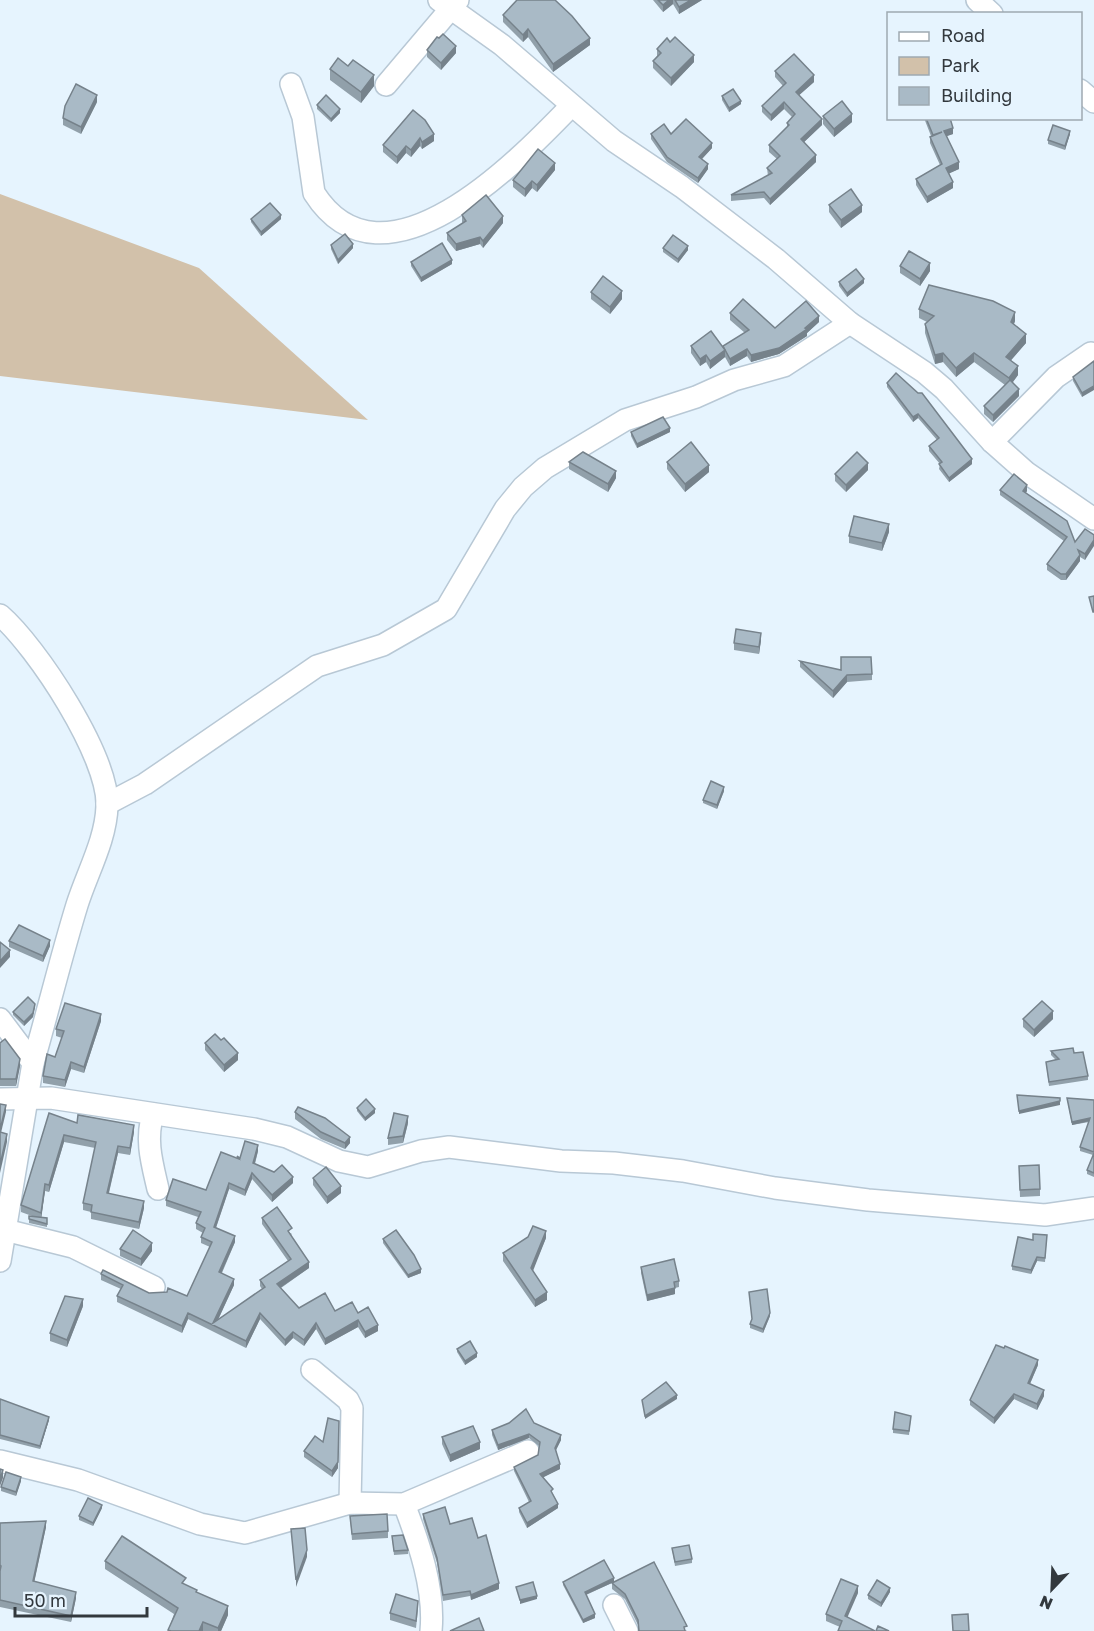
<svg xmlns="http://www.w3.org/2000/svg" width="1094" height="1631" font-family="'Golos Text',sans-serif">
<rect width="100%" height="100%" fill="#e6f4fe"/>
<path fill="#d2c1aa" d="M0 194 199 268 368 420 0 376Z"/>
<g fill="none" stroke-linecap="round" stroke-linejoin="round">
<g stroke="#b8c8d5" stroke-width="24">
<g id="street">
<path d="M439 0 502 45 614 141 682 187 776 259 850 323 924 372 944 389 992 442 1027 473 1094 519"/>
<path d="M977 0 992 14"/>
<path d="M291 84 303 117 314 193C383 301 518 161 571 106"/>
<path d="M386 85 458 0"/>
<path d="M1080 90 1094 102"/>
<path d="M992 442 1056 377 1091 353"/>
<path d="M0 615C37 647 109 757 107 806 106 840 87 873 77 905 61 957 48 1011 33 1063"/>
<path d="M107 804 145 784 317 666 383 645 446 609 505 509 523 487 545 468 625 420 696 397 734 380 784 366 850 323"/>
<path d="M0 1019 33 1063 0 1261"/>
<path d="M0 1099 51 1098 254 1129 287 1137 339 1161 368 1167 421 1151 449 1147 561 1161 614 1163 683 1171 775 1188 868 1200 1045 1215 1094 1208"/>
<path d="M153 1114C145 1140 152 1163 158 1189"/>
<path d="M5 1230 73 1247 154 1287"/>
<path d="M312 1370 348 1400 352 1408 350 1503"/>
<path d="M0 1461 78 1480 200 1524 245 1533 350 1503 404 1504 528 1451"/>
<path d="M404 1504C419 1543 435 1589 431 1631"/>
<path d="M614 1605 627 1631"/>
</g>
</g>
<use href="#street" stroke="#fff" stroke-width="21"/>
</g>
<g fill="#91a0aa">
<path d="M653 0H702L679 14 673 4 663 12Z"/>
<path d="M503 15 590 45 553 72 528 37 523 42 503 22Z"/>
<path d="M670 42 694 62 671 86 653 68V61L657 56V49Z"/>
<path d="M427 50 456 53 441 70 427 57Z"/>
<path d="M330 69 374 86 361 103 330 80Z"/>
<path d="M775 71 814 82 799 95 822 125 804 142 816 162 770 205 764 198 731 201V195L768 176 767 168 777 159 769 152V145L787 128V123L792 117 784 109 771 121 762 112V106L783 86 775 77Z"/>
<path d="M722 96 741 104 729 112 722 100Z"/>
<path d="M97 102 81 134 63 125V118Z"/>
<path d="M317 105 340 113 331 122 317 109Z"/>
<path d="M413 110 434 141 422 149 420 146 411 157 406 153 397 164 383 152V145Z"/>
<path d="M823 116 852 122 834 137 823 124Z"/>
<path d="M924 118H950L953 134 947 136 959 169 949 173 953 188 927 203 916 185V179L940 165 930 143V137L931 136Z"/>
<path d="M651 134H671L712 148 702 159 708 169 698 183 667 162 651 139Z"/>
<path d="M1070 134 1065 150 1048 144V140Z"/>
<path d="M555 170 537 192 532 188 525 197 513 187V180Z"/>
<path d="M829 205 862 212 841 228 829 212Z"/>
<path d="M462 215 503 223 483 248 480 244 456 251 447 240V233L463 223 462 222Z"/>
<path d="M251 219H281L261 236 251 222Z"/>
<path d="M331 245 353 248 338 264 331 249Z"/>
<path d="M663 248 688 250 678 263 663 252Z"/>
<path d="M411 262 452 264 421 282 411 266Z"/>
<path d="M900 266 930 271 920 286 900 273Z"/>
<path d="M839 282 864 283 847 297 839 286Z"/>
<path d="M591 292 622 299 610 314 591 299Z"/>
<path d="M919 309 1015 321 1014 324 1026 343 1011 360 1018 375 1013 382 1019 396 993 422 984 414V406L1005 385 974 362 956 377 943 362 935 364 925 333V324L927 322 919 318Z"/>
<path d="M730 313 775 328 819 322 807 333V336L779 354 751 362 747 356 730 366 725 357 710 369 706 362 700 366 691 353V346H723L745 333 730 320Z"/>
<path d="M1094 361 1082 397 1073 381V377Z"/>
<path d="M887 383 972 464 949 482 939 469 940 464 929 451V446L937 440 918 418 913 422 887 387Z"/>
<path d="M631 432H670L637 448 631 436Z"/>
<path d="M569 462 616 478 608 492 569 469Z"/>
<path d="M667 462 709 472 685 492 667 469Z"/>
<path d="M868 470 846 492 835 481V474Z"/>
<path d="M1000 490 1027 491 1026 493 1075 542 1094 535 1085 560 1080 557V561L1066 580H1061L1047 570V564L1064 541 1000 495Z"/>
<path d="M889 532 882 551 849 543V536Z"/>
<path d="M761 640 759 654 734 650V643Z"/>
<path d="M800 661 841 670 872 674V680L847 682 833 698 800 667Z"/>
<path d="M724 791 717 809 703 803V800Z"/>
<path d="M9 941 50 946 43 962 9 947Z"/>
<path d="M35 1007 33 1017 24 1026 13 1015V1012Z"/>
<path d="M1023 1019H1053L1034 1037 1023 1027Z"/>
<path d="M101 1021 84 1073 71 1069 65 1087 43 1083V1076L55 1057 62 1038 56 1036V1029Z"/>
<path d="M0 1043 20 1066 16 1086H0Z"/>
<path d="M205 1043 238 1060 224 1072 205 1050Z"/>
<path d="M1051 1051 1074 1053 1088 1076V1080L1049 1086 1046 1062 1056 1060 1051 1055Z"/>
<path d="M1067 1098 1094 1100V1177L1087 1174V1170L1093 1155 1080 1151V1147L1089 1122 1072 1125Z"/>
<path d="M357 1108 375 1113 365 1121 357 1111Z"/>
<path d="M295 1112 350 1143 345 1149 321 1139 295 1119Z"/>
<path d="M49 1113 77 1123 134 1132 130 1155 118 1153 109 1193 144 1208 139 1229 91 1219V1212L83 1210V1203L95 1148 64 1142 49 1192 45 1191 41 1218H47V1227L29 1223V1216H32L21 1212V1205Z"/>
<path d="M408 1123 403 1143 388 1145V1138Z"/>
<path d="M258 1151 255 1164 293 1183 272 1202 252 1179 245 1196 229 1189 216 1228 235 1242 222 1273 234 1285 218 1320 262 1289 260 1286V1280L288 1261 262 1224V1218L292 1234 291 1235 309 1268 281 1288 299 1308 358 1313 378 1331 365 1338 358 1327 325 1345 316 1329 304 1346 293 1338 285 1346 260 1319 246 1348 188 1319 182 1333 117 1302V1296L121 1289 101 1280V1274L149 1293 187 1296 210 1247 201 1243V1237L203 1233 196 1229V1223L198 1217 166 1206V1200L206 1190 237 1158V1156L240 1158Z"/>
<path d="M1019 1166 1040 1189V1196L1020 1197Z"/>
<path d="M313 1178 341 1193 327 1204 313 1185Z"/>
<path d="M1047 1235 1045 1262 1037 1261 1031 1274 1012 1270V1266L1033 1240Z"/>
<path d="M546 1238 532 1271 547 1300 535 1307 503 1261V1253Z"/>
<path d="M383 1239 421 1273 408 1278 383 1243Z"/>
<path d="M120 1249 152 1251 141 1266 120 1256Z"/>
<path d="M641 1267 679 1281V1287L675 1288V1294L647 1301 641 1273Z"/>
<path d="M83 1306 67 1347 50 1341V1333Z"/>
<path d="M770 1316 763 1333 750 1328V1324L751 1320Z"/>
<path d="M457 1349 477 1357 465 1365 457 1352Z"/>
<path d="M1038 1365 1030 1384 1044 1396 1037 1410 1014 1399 994 1424 970 1405V1400Z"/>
<path d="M0 1399 49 1420 40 1449 0 1439Z"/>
<path d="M911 1416 909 1435 893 1433V1429Z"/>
<path d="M534 1423 561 1440 556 1450 560 1469 543 1477 553 1494 558 1508 527 1528 519 1512V1508L529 1502 514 1471V1467L538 1455 539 1446 529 1438 498 1450 492 1435V1430Z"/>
<path d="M442 1437 480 1449 450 1462 442 1444Z"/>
<path d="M304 1451 338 1468 332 1477 304 1457Z"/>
<path d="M21 1481 16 1496 1 1491V1487Z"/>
<path d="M102 1508 93 1526 79 1520V1516Z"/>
<path d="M423 1514 450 1524 478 1538 499 1589 471 1600 470 1596 443 1601 437 1563 423 1519Z"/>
<path d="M350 1516 388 1531V1538L352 1540Z"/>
<path d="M0 1523 46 1527 34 1582 76 1598 71 1622 0 1607Z"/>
<path d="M392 1536 408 1550V1554L394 1555Z"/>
<path d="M672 1548 692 1559V1563L675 1566Z"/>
<path d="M105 1561 186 1585 228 1615 221 1631H168L174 1614 105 1569Z"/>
<path d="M563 1582H614L586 1595 595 1618 583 1623 563 1585Z"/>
<path d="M612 1583 687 1631H638V1625L625 1599 612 1589Z"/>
<path d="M890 1592 881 1607 868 1599V1595Z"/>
<path d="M858 1593 840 1627 826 1621V1614Z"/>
<path d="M418 1609 416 1628 390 1620V1613Z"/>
</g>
<g fill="#76828b">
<path d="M669 0H673V4L663 12V5Z"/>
<path d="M691 0H702L679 14V7Z"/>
<path d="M528 29V37L523 42V35Z"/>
<path d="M590 38V45L553 72V64Z"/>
<path d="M456 46V53L441 70V63Z"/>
<path d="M694 55V62L671 86V78Z"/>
<path d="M374 75V86L361 103V92Z"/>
<path d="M814 75V82L796 98V92Z"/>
<path d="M97 95V102L81 134V127Z"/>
<path d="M741 101V104L729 112V108Z"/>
<path d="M784 102V109L771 121V115Z"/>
<path d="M340 109V113L331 122V119Z"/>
<path d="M852 114V122L834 137V129Z"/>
<path d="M822 119V125L801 145V139Z"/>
<path d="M953 128V134L944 137V131Z"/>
<path d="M1070 131V134L1065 150V146Z"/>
<path d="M434 134V141L422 149V142Z"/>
<path d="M420 138V146L411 157V150Z"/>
<path d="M712 143V148L699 162V157Z"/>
<path d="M406 146V153L397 164V157Z"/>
<path d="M816 155V162L770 205V199Z"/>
<path d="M959 162V169L946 175V168Z"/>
<path d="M555 163V170L537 192V185Z"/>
<path d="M708 164V169L698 183V178Z"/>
<path d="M532 181V188L525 197V189Z"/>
<path d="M953 182V188L927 203V197Z"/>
<path d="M862 205V212L841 228V220Z"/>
<path d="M281 215V219L261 236V232Z"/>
<path d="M503 216V223L483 248V241Z"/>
<path d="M480 237V244L456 251V244Z"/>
<path d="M353 244V248L338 264V260Z"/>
<path d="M688 246V250L678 263V259Z"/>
<path d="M452 260V264L421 282V278Z"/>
<path d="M930 263V271L920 286V279Z"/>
<path d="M864 279V283L847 297V293Z"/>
<path d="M622 291V299L610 314V307Z"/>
<path d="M1015 312V321L1011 331V322Z"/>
<path d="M819 316V322L807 333V336L779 354 751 362V355L805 328Z"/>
<path d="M1026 334V343L1006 366V357Z"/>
<path d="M747 349V356L730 366V359Z"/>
<path d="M725 350V357L710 369V361Z"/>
<path d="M943 353V362L935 364V355Z"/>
<path d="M974 353V362L956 377V368Z"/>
<path d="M706 355V362L700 366V359Z"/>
<path d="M1018 366V375L1009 387V378Z"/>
<path d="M1094 386V390L1082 397V393Z"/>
<path d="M1019 389V396L993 422V415Z"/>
<path d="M918 414V418L913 422V417Z"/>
<path d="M670 428V432L637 448V444Z"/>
<path d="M972 459V464L949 482V478Z"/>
<path d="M868 463V470L846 492V485Z"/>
<path d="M709 465V472L685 492V484Z"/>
<path d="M616 471V478L608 492V484Z"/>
<path d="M1027 485V491L1023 496V491Z"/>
<path d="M889 524V532L882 551V543Z"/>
<path d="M1094 540V546L1085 560V554Z"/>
<path d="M1080 555V561L1066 580V574Z"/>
<path d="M761 633V640L759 654V647Z"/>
<path d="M847 675V682L833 698V691Z"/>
<path d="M724 787V791L717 809V805Z"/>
<path d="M50 940V946L43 962V956Z"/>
<path d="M10 950V957L0 968V961Z"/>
<path d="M35 1004 33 1017 24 1026V1022Z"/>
<path d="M1053 1011V1019L1034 1037V1030Z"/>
<path d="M101 1014V1021L84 1073V1067Z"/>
<path d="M238 1053V1060L224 1072V1065Z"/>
<path d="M20 1059V1066L16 1086V1079Z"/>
<path d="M71 1062V1069L65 1087V1080Z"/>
<path d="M1060 1101V1105L1019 1114V1111Z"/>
<path d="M6 1105V1112L0 1137V1130Z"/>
<path d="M375 1109V1113L365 1121V1118Z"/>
<path d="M408 1116V1123L403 1143V1136Z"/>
<path d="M1090 1118V1121L1072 1125V1122Z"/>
<path d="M134 1125V1132L130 1155V1148Z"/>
<path d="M7 1134V1142L0 1173V1165Z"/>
<path d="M64 1135V1142L49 1192V1185Z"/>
<path d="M350 1137V1143L345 1149V1143Z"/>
<path d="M258 1145V1151L253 1169V1163Z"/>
<path d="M118 1146V1153L107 1200V1193Z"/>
<path d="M252 1173V1179L245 1196V1190Z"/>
<path d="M293 1177V1183L272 1202V1195Z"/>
<path d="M229 1183V1189L214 1233V1227Z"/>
<path d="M45 1184V1191L41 1220V1213Z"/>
<path d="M341 1186V1193L327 1204V1197Z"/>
<path d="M144 1201V1208L139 1229V1222Z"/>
<path d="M546 1231V1238L531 1276V1268Z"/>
<path d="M235 1236V1242L219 1278V1272Z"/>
<path d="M152 1243V1251L141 1266V1259Z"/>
<path d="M1037 1257V1261L1031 1274V1270Z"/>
<path d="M309 1262V1268L277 1290V1284Z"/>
<path d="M421 1269V1273L408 1278V1275Z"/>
<path d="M234 1279V1285L215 1326 213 1323Z"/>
<path d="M675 1288V1294L647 1301V1295Z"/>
<path d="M547 1292V1300L535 1307V1300Z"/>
<path d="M83 1299V1306L67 1347V1340Z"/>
<path d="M188 1313V1319L182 1333V1326Z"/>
<path d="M260 1313V1319L246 1348V1341Z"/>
<path d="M770 1313V1316L763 1333V1329Z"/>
<path d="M358 1320V1327L325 1345V1339Z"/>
<path d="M316 1323V1329L304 1346V1340Z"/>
<path d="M378 1325V1331L365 1338V1332Z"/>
<path d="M293 1332V1338L285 1346V1340Z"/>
<path d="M477 1353V1357L465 1365V1361Z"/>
<path d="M1038 1360V1365L1028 1388V1383Z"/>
<path d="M1044 1390V1396L1037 1410V1404Z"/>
<path d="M1014 1394V1399L994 1424V1418Z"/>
<path d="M677 1395V1399L645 1419V1416Z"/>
<path d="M49 1417V1420L40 1449V1446Z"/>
<path d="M339 1421 338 1468 332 1477V1471Z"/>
<path d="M529 1434V1438L498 1450V1445Z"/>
<path d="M561 1435V1440L555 1452V1448Z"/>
<path d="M480 1442V1449L450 1462V1455Z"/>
<path d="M560 1464V1469L540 1479V1474Z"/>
<path d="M3 1470V1478L0 1486V1479Z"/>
<path d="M21 1477V1481L16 1496V1492Z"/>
<path d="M558 1504V1508L527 1528V1523Z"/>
<path d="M102 1505V1508L93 1526V1523Z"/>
<path d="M46 1521V1527L33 1588V1581Z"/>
<path d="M307 1550V1557L296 1587V1580Z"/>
<path d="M614 1578V1582L585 1595V1592Z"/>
<path d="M499 1583V1589L471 1600V1595Z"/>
<path d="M858 1586V1593L845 1623V1616Z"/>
<path d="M890 1588V1592L881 1607V1603Z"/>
<path d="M76 1592V1598L71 1622V1616Z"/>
<path d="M537 1596V1599L520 1604V1600Z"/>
<path d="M228 1606V1615L221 1631H218V1628Z"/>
<path d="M595 1614V1618L583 1623V1620Z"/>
<path d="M203 1622V1631H199Z"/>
</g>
<g fill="#a9bac6" stroke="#76828b" stroke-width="1.5">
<path d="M517 0H555L572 16 590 38 553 64 528 29 523 35 503 15Z"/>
<path d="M658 0H669L663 5Z"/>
<path d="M675 0H691L679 7Z"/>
<path d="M443 34 456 46 441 63 427 50 437 37 439 38Z"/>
<path d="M675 37 694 55 671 78 653 61 661 53 657 49 667 38 670 42Z"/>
<path d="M794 54 814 75 796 92 822 119 801 139 816 155 770 199 764 192 731 195 772 173 767 168 780 156 769 145 789 125 787 123 795 114 784 102 771 115 762 106 786 83 775 71Z"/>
<path d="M338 58 348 66 353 60 374 75 361 92 330 69Z"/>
<path d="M76 84 97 95 81 127 63 118 65 106Z"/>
<path d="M733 89 741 101 729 108 722 96Z"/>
<path d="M326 95 340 109 331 119 317 105Z"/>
<path d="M842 101 852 114 834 129 823 116Z"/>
<path d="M413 110 425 120 434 134 422 142 420 138 411 150 406 146 397 157 383 145Z"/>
<path d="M926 118H950L953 128 944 131 959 162 946 168 953 182 927 197 916 179 942 164 930 137 942 132 933 135Z"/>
<path d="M686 119 712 143 699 157 708 164 698 178 667 157 651 134 664 124 671 134Z"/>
<path d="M1053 125 1070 131 1065 146 1048 140Z"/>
<path d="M538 149 555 163 537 185 532 181 525 189 513 180Z"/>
<path d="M851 189 862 205 841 220 829 205Z"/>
<path d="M486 195 503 216 483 241 480 237 456 244 447 233 466 221 462 215Z"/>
<path d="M270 203 281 215 261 232 251 219Z"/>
<path d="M345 234 353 244 338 260 331 245Z"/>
<path d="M673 235 688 246 678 259 663 248Z"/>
<path d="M442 243 452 260 421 278 411 262Z"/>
<path d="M909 251 930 263 920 279 900 266Z"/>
<path d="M856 269 864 279 847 293 839 282Z"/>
<path d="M603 276 622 291 610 307 591 292Z"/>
<path d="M929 285 993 301 1015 312 1011 322 1026 334 1006 357 1018 366 1009 378 974 353 956 368 943 353 935 355 925 324 934 316 919 309Z"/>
<path d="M743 299 775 328 806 301 819 316 805 328 807 329 779 348 751 355 747 349 730 359 723 346 749 330 730 313Z"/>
<path d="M711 331 725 350 710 361 706 355 700 359 691 346Z"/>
<path d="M1094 361V386L1082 393 1073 377Z"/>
<path d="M896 373 918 393H922L972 459 949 478 939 464 942 462 929 446 939 438 918 414 913 417 887 383Z"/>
<path d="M1010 380 1019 389 993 415 984 406Z"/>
<path d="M663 417 670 428 637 444 631 432Z"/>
<path d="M691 442 709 465 685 484 667 462Z"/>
<path d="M583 452 616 471 608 484 569 462Z"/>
<path d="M857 452 868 463 846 485 835 474Z"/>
<path d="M1014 474 1027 485 1023 491 1067 521 1075 542 1085 529 1094 535V540L1085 554 1078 550 1080 555 1066 574H1061L1047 564 1067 537 1000 490Z"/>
<path d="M854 516 889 524 882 543 849 536Z"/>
<path d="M1094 596V612H1093L1089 597Z"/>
<path d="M736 629 761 633 759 647 734 643Z"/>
<path d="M841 657H871L872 674 847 675 833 691 800 661 841 670Z"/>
<path d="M711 781 724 787 717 805 703 800Z"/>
<path d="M19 925 50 940 43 956 9 941Z"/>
<path d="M0 942 10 950 0 961Z"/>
<path d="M28 997 35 1004 33 1013 24 1022 13 1012Z"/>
<path d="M1042 1001 1053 1011 1034 1030 1023 1019Z"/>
<path d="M65 1003 101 1014 84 1067 71 1062 65 1080 43 1076 47 1054 55 1057 64 1031 56 1029Z"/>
<path d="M215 1034 221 1040 224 1038 238 1053 224 1065 205 1043Z"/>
<path d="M5 1039 20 1059 16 1079H0V1043Z"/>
<path d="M1073 1048 1074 1053 1083 1052 1088 1076 1049 1082 1046 1062 1059 1059 1051 1051Z"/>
<path d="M1017 1095 1060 1098V1101L1019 1111Z"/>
<path d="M1067 1098 1094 1100V1152L1080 1147 1090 1118 1072 1122Z"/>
<path d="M366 1099 375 1109 365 1118 357 1108Z"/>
<path d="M0 1104 6 1105 0 1130Z"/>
<path d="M298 1107 325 1118 350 1137 345 1143 321 1132 295 1112Z"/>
<path d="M49 1113 77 1123 78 1115 134 1125 130 1148 118 1146 107 1193 144 1201 139 1222 91 1212 92 1205 83 1203 96 1142 64 1135 49 1185 45 1184 41 1213 21 1205Z"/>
<path d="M394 1113 408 1116 403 1136 388 1138Z"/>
<path d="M0 1132 7 1134 0 1165Z"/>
<path d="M245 1141 258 1145 253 1163 274 1172 282 1165 293 1177 272 1195 252 1173 245 1190 229 1183 214 1227 235 1236 219 1272 234 1279 213 1323 265 1287 260 1280 291 1259 262 1218 277 1207 292 1228 288 1231 309 1262 277 1284 299 1308 325 1293 335 1311 352 1302 358 1313 368 1307 378 1325 365 1332 358 1320 325 1339 316 1323 304 1340 293 1332 285 1340 260 1313 246 1341 188 1313 182 1326 117 1296 123 1285 101 1274 103 1270 149 1293 167 1292 168 1288 187 1296 212 1242 201 1237 205 1228 196 1223 201 1212 166 1200 173 1179 206 1190 221 1152 239 1159 237 1156 240 1158Z"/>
<path d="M1094 1153V1173L1087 1170Z"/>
<path d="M1039 1165 1040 1189 1020 1190 1019 1166Z"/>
<path d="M326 1167 341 1186 327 1197 313 1178Z"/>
<path d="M29 1216 47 1218V1224L29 1219Z"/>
<path d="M533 1226 546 1231 531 1268 547 1292 535 1300 503 1253 528 1237Z"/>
<path d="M133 1230 152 1243 141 1259 120 1249Z"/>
<path d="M396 1230 414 1255 421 1269 408 1275 383 1239Z"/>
<path d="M1033 1234 1047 1235 1045 1258 1037 1257 1031 1270 1012 1266 1018 1237 1033 1240Z"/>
<path d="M674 1259 679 1281 674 1282 675 1288 647 1295 641 1267Z"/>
<path d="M767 1289 770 1313 763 1329 750 1324 752 1319 749 1292Z"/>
<path d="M65 1296 83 1299 67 1340 50 1333Z"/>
<path d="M470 1341 477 1353 465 1361 457 1349Z"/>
<path d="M996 1345 1004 1348 1005 1346 1038 1360 1028 1383 1044 1390 1037 1404 1014 1394 994 1418 970 1400Z"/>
<path d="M666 1382 677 1395 645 1416 642 1400Z"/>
<path d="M0 1399 49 1417 40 1446 0 1435Z"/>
<path d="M526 1409 534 1423 561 1435 555 1448 560 1464 540 1474 553 1489 551 1491 558 1504 527 1523 519 1508 531 1501 514 1467 538 1455 540 1442 529 1434 498 1445 492 1430 509 1423Z"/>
<path d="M895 1412 911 1416 909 1431 893 1429Z"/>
<path d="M328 1418 339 1421 338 1462 332 1471 304 1451 315 1436 323 1442Z"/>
<path d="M473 1426 480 1442 450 1455 442 1437Z"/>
<path d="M0 1469 3 1470 0 1479Z"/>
<path d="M6 1472 21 1477 16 1492 1 1487Z"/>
<path d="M88 1498 102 1505 93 1523 79 1516Z"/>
<path d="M445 1507 450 1524 472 1518 478 1538 486 1535 499 1583 471 1595 470 1591 443 1595 437 1558 423 1514Z"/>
<path d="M387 1514 388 1531 352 1534 350 1516Z"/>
<path d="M46 1521 33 1581 76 1592 71 1616 0 1600V1571L1 1566 0 1565V1523Z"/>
<path d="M305 1528 307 1550 296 1580 291 1529Z"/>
<path d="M403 1535 408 1550 394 1551 392 1536Z"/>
<path d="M122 1536 186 1578 182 1583 197 1590 196 1592 228 1606 218 1628 203 1622 199 1631H171L168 1630 178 1608 105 1561Z"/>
<path d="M689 1545 692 1559 675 1562 672 1548Z"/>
<path d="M604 1560 614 1578 585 1592 595 1614 583 1620 563 1582Z"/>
<path d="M654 1562 687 1626 684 1627 685 1631H639L638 1620 625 1594 612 1583Z"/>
<path d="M841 1579 858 1586 845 1616 875 1631H838L842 1621 826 1614Z"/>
<path d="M877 1580 890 1588 881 1603 868 1595Z"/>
<path d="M533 1582 537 1596 520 1600 516 1587Z"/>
<path d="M396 1594 418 1601 416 1621 390 1613Z"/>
<path d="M968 1614 969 1631H953L952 1615Z"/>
<path d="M479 1618 484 1631H450Z"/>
<path d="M878 1626 889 1631H876Z"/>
</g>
<rect x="887" y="12" width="195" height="108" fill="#e6f4fe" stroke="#9ea9b1" stroke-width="1.5"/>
<rect x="899" y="32" width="30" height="9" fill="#ffffff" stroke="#9ea9b1" stroke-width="1.5"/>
<text x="941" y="42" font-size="18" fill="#32383d">Road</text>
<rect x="899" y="57" width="30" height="18" fill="#d2c1aa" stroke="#9ea9b1" stroke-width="1.5"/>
<text x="941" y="72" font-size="18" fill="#32383d">Park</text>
<rect x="899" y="87" width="30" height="18" fill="#a9bac6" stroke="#9ea9b1" stroke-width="1.5"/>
<text x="941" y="102" font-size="18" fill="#32383d">Building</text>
<g transform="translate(1052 1589) rotate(203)" stroke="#e6f4fe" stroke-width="4.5" paint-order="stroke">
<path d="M0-4.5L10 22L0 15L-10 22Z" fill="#32383d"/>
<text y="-9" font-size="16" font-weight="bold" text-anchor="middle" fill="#32383d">N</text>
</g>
<path d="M15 1607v9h132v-9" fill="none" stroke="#32383d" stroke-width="3"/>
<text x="24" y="1607" font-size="18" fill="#32383d" stroke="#e6f4fe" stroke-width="4.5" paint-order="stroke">50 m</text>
</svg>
